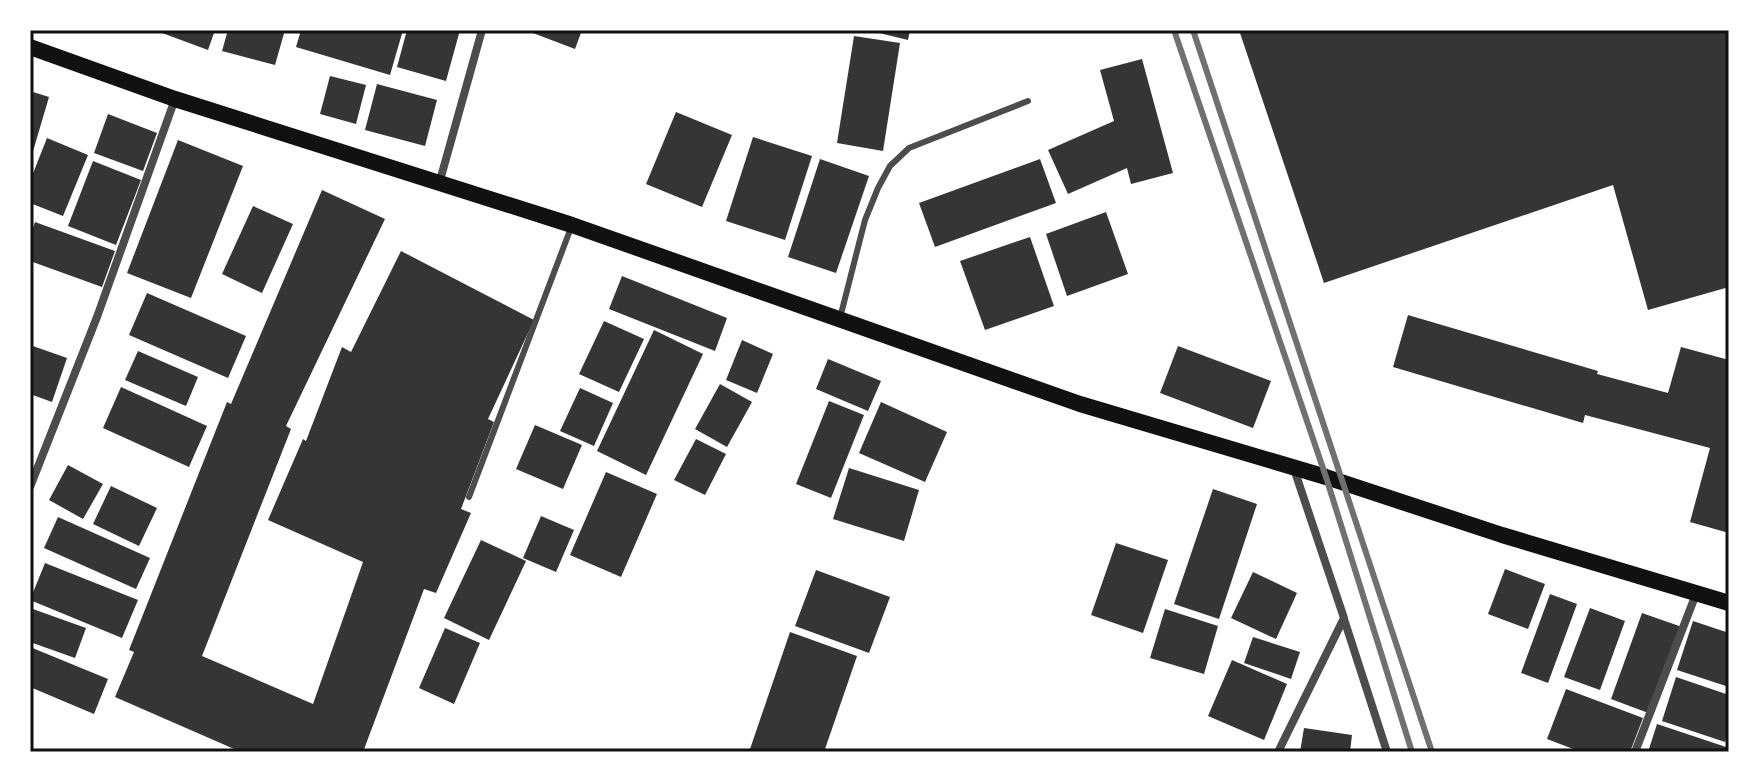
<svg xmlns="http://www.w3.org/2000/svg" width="1759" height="782" font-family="'PT Sans Narrow',sans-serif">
<rect width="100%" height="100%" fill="#fff"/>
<g fill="#353535">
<path d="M154 30H215L208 50Z"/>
<path d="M228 30H285L275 65 222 51Z"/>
<path d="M301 30H403L390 75 296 47Z"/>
<path d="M407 30H460L446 81 397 67Z"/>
<path d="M525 30H582L575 49Z"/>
<path d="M867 30H910L908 40Z"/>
<path d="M1239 30H1729V287L1648 310 1613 185 1324 283Z"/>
<path d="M854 36 900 43 883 151 837 143Z"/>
<path d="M1142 59 1173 173 1131 184 1127 168 1068 194 1048 150 1114 121 1100 70Z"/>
<path d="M330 76 366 85 356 124 320 114Z"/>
<path d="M377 84 437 100 425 146 365 130Z"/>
<path d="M30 91 49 97 31 158 30 157Z"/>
<path d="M676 112 732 135 702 207 646 184Z"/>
<path d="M108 114 157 133 143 171 94 153Z"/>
<path d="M753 137 812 156 785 240 726 221Z"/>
<path d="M47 138 88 155 63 216 30 203V181Z"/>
<path d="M178 140 243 166 191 298 127 273Z"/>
<path d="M820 159 869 176 836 273 788 257Z"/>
<path d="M1040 159 1056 203 935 247 919 203Z"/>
<path d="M93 161 141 180 116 245 68 226Z"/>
<path d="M322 190 385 219 286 426 291 429 202 656 313 704 363 562 268 520 303 439 306 441 342 347 351 352 401 251 534 320 488 419 494 422 461 509 471 513 436 593 424 589 363 752H241L115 697 134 652 129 650 227 402 231 404Z"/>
<path d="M253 206 293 224 262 293 222 274Z"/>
<path d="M1106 212 1128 274 1067 296 1046 234Z"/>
<path d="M35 222 115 251 102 287 30 261V237Z"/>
<path d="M1030 237 1054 306 985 330 960 261Z"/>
<path d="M622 276 727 318 715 351 609 309Z"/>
<path d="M147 293 246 336 228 378 129 335Z"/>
<path d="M1408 315 1598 371 1597 374 1668 393 1681 347 1729 360V533L1690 522 1710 448 1585 415 1583 423 1393 367Z"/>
<path d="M604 321 644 339 619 392 579 374Z"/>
<path d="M654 330 703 354 646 475 597 451Z"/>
<path d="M742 340 773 354 757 393 726 380Z"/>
<path d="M30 345 67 358 52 402 30 394Z"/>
<path d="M1178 346 1271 381 1253 428 1160 393Z"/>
<path d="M138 351 198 377 186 406 125 380Z"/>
<path d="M828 359 881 381 868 411 816 389Z"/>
<path d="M720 384 752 402 727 447 695 429Z"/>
<path d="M121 387 207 426 189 467 103 428Z"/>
<path d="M580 388 613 403 594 446 560 431Z"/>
<path d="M829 401 864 415 831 498 796 484Z"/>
<path d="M881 402 947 432 925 482 859 453Z"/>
<path d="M535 425 582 445 563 489 516 469Z"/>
<path d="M696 439 726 454 705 495 674 480Z"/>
<path d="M68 465 103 484 83 519 49 500Z"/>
<path d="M849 468 919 490 904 541 833 519Z"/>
<path d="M606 472 657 494 621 577 570 555Z"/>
<path d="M111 486 157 508 139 546 93 524Z"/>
<path d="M1213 489 1257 504 1219 619 1174 604Z"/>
<path d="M541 516 574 530 556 572 523 558Z"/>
<path d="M58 517 150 558 136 589 44 548Z"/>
<path d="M481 540 526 561 489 640 444 618Z"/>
<path d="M1116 543 1168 560 1143 633 1091 615Z"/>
<path d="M45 563 138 600 122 638 30 600Z"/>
<path d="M1505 569 1545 584 1528 629 1488 614Z"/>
<path d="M816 570 890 597 869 653 795 626Z"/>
<path d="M1253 572 1297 593 1276 639 1231 618Z"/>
<path d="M1550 594 1577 604 1548 683 1521 673Z"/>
<path d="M30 608 86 628 75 658 30 642Z"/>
<path d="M1590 608 1625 621 1600 690 1564 677Z"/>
<path d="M1165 609 1218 626 1204 674 1150 658Z"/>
<path d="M1642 613 1682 627 1651 714 1611 699Z"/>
<path d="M1693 621 1729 633V687L1677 670Z"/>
<path d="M445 628 480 643 454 704 419 688Z"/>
<path d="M790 632 857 656 824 752H749Z"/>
<path d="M1253 637 1300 652 1291 679 1244 663Z"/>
<path d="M30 647 108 679 94 714 30 687Z"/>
<path d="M1232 660 1287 684 1264 740 1208 716Z"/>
<path d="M1676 677 1729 695V730L1725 742 1662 721Z"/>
<path d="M1566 689 1643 718 1630 752H1581L1547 739Z"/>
<path d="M1657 724 1729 748V752H1648Z"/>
<path d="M1304 728 1352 735 1350 752H1300Z"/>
</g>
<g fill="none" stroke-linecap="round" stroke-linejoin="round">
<g stroke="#4c4c4c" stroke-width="6">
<path d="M840 318 865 220 878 188 890 166 909 148 1028 101"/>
<path d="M469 497 572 225"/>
</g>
<g stroke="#4c4c4c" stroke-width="8">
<path d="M439 184 482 30"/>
<path d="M30 487 97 317 175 99"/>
<path d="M1344 619 1387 752"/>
<path d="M1278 752 1344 618 1294 469"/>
<path d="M1635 752 1696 594"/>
</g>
<path stroke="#111" stroke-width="16" d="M30 47 175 99 572 225 1080 404 1326 477 1502 535 1729 603"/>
<g stroke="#707070" stroke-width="6">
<path d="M1174 30 1326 477 1412 752"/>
<path d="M1193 30 1432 752"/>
</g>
</g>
<rect width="1759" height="782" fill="none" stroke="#ffffff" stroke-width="64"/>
<rect x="32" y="32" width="1695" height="718" fill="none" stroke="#111" stroke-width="3"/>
</svg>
